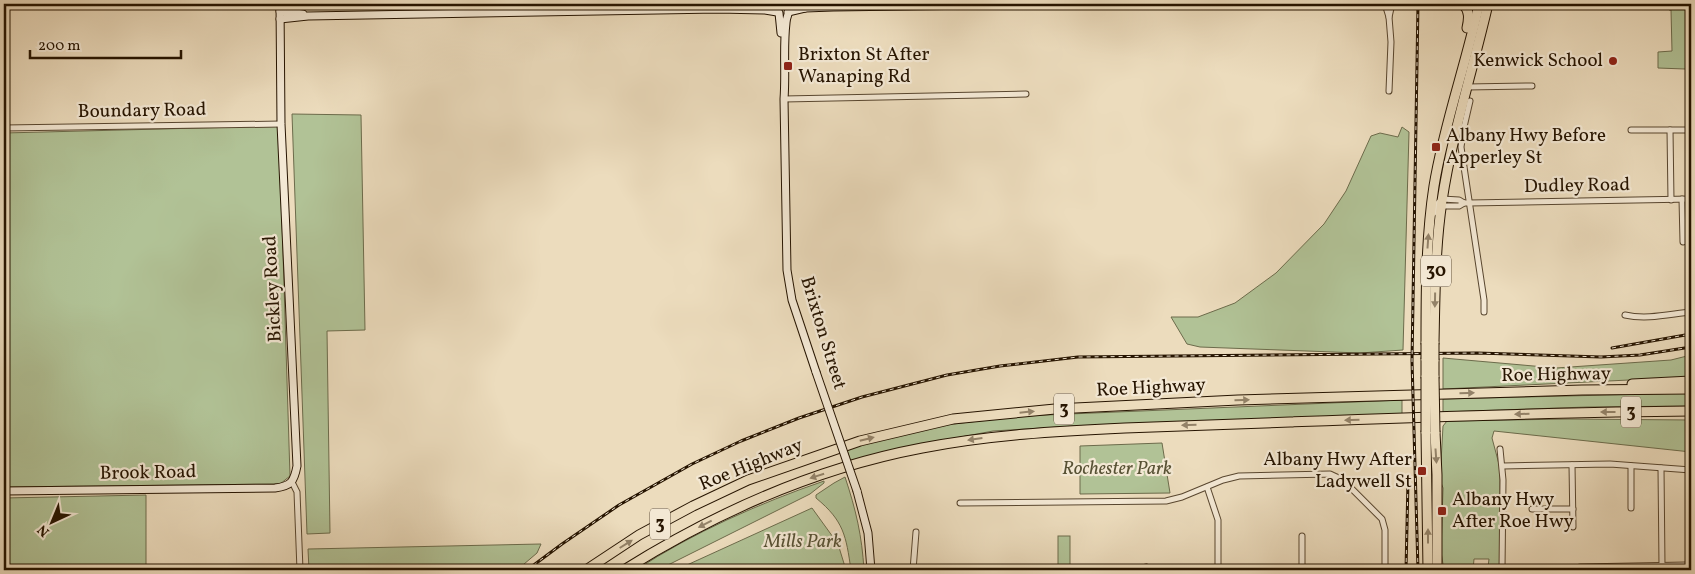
<svg xmlns="http://www.w3.org/2000/svg" width="1695" height="574" font-family="Vollkorn,serif">
<rect width="100%" height="100%" fill="#ecdcbd"/>
<filter id="stains"><feTurbulence type="fractalNoise" baseFrequency=".004" numOctaves="4"/><feColorMatrix values="0 0 0 0 .2 0 0 0 0 .09 0 0 0 0 .02 0 0 0 .5 -.17"/></filter>
<radialGradient id="worn" r=".72"><stop offset=".6" stop-color="#630" stop-opacity="0"/><stop offset="1" stop-color="#630" stop-opacity=".3"/></radialGradient>
<g fill="#b1c296" stroke="#6c6b4b">
<path d="M1626 4H1691V62L1685 69 1658 68V52L1672 51 1671 10H1669V6H1627Z"/>
<path d="M292 114 361 115 365 330 327 331 330 533 307 534Z"/>
<path d="M279 126 290 476 280 484 4 487V133Z"/>
<path d="M1402 127 1409 132 1403 350 1360 353 1200 347 1187 344 1171 317H1198L1235 303 1276 273 1324 224 1346 191 1371 136 1380 133 1398 137Z"/>
<path d="M1691 355V377L1443 389V358L1556 368 1671 360Z"/>
<path d="M1691 393V406L1587 407 1443 412V399Z"/>
<path d="M1402 400V414L1075 426 993 431 923 444 851 462 846 447 944 425 1022 416Z"/>
<path d="M1569 419 1691 420V452L1494 431 1492 438 1500 468V567H1488L1489 559H1474L1473 570H1444L1441 552 1443 488 1440 480 1443 426 1447 421Z"/>
<path d="M1162 443 1170 493 1080 494V446Z"/>
<path d="M1687 473H1691V522H1688Z"/>
<path d="M845 477C856 510 862 536 864 570H851C846 536 844 521 816 498V495L834 483Z"/>
<path d="M824 481V483L810 494 658 570H636C692 533 760 503 824 481Z"/>
<path d="M146 495V570H4V498Z"/>
<path d="M812 508 838 544 846 570H676Z"/>
<rect x="1058" y="536" width="12" height="34"/>
<path d="M541 544 537 553 517 570H309L308 549Z"/>
</g>
<g fill="none" stroke-linecap="round" stroke-linejoin="round">
<g stroke="#58462f" stroke-width="7">
<g id="street">
<path d="M1385 4 1389 17 1391 42 1389 91"/>
<path d="M1389 17 1392 4"/>
<path d="M1467 87 1532 86"/>
<path d="M784 99 1026 94"/>
<path d="M1470 101 1464 127 1461 147 1484 300V312"/>
<path d="M4 128 281 124"/>
<path d="M1631 130H1691"/>
<path d="M1670 130 1671 200"/>
<path d="M1682 199 1683 242"/>
<path d="M1441 206H1459L1464 203"/>
<path d="M1434 213 1438 203 1442 199 1459 200 1464 203H1469L1691 199"/>
<path d="M1625 315C1647 320 1670 314 1691 312"/>
<path d="M1500 449 1503 480 1502 570"/>
<path d="M1572 465 1573 527"/>
<path d="M1503 466 1610 464 1691 470"/>
<path d="M1631 466V508"/>
<path d="M1661 468 1662 565"/>
<path d="M292 482 297 492 300 570"/>
<path d="M1207 487 1218 520V570"/>
<path d="M960 503 1166 501 1182 497 1223 480 1239 476 1330 474 1343 480 1382 519 1385 530V570"/>
<path d="M1532 509H1573"/>
<path d="M1580 567 1686 565"/>
<path d="M913 570 916 532"/>
<path d="M1140 570 1146 567"/>
<path d="M1302 570V536"/>
</g>
</g>
<g stroke="#261400" stroke-width="9">
<g id="secondary">
<path d="M738 6 774 4"/>
<path d="M805 8 801 5 789 4C791 11 786 16 786 23 783 48 786 73 784 99L787 270 792 300 816 372"/>
<path d="M280 11 303 14"/>
<path d="M788 12 805 8 833 7 1057 4"/>
<path d="M779 13 781 33"/>
<path d="M280 19 308 16 718 9 765 10 777 12"/>
<path d="M4 491 275 488C291 486 294 482 297 466L281 124 280 4"/>
<path d="M857 491 868 533 871 570"/>
</g>
</g>
<g stroke="#261400" stroke-width="11">
<g id="highway">
<path d="M1463 4C1470 11 1469 19 1467 28"/>
<path d="M1426 343C1426 290 1426 238 1434 186 1444 124 1466 65 1479 4"/>
<path d="M1434 343C1435 295 1435 248 1442 201 1452 134 1473 69 1488 4"/>
<path d="M1434 360V377"/>
<path d="M1426 377V359"/>
<path d="M1632 384 1691 381"/>
<path d="M1426 432 1428 570"/>
<path d="M1435 432 1437 475V570"/>
<path d="M586 570 639 535 693 506 748 480 860 441 953 419 1055 409 1238 400 1582 390 1691 389"/>
<path d="M624 570C715 513 816 468 922 448 989 435 1057 431 1125 428 1180 426 1235 424 1290 422 1424 417 1557 412 1691 411"/>
</g>
</g>
<use href="#street" stroke="#f3e8d4" stroke-width="5"/>
<use href="#secondary" stroke="#f3e8d4" stroke-width="7"/>
<use href="#highway" stroke="#ecdcbd" stroke-width="9"/>
<g stroke="#261400" stroke-width="3">
<g id="rail">
<path d="M1612 348 1691 334"/>
<path d="M527 570 562 544 619 505 692 464 741 441 799 418 862 397 947 375 1000 366 1078 357 1477 353 1601 357 1640 355 1691 347"/>
<path d="M1406 570 1408 481"/>
<path d="M1418 570 1412 361 1418 4"/>
</g>
</g>
<use href="#rail" stroke="#f3e8d4" stroke-width="1" stroke-dasharray="4" stroke-linecap="butt"/>
<g stroke="#261400" stroke-width="9" stroke-linecap="butt">
<path id="secondary-bridge" d="M816 372 857 491"/>
</g>
<g stroke="#261400" stroke-width="11" stroke-linecap="butt">
<g id="highway-bridge">
<path d="M1426 343V359"/>
<path d="M1434 360V343"/>
<path d="M1426 377V432"/>
<path d="M1434 377 1435 432"/>
</g>
</g>
<use href="#secondary-bridge" stroke="#f3e8d4" stroke-width="7"/>
<use href="#highway-bridge" stroke="#ecdcbd" stroke-width="9"/>
</g>
<defs><path id="oneway-solid" d="M-6-.8H1V-3.2L6.5 0L1 3.2V.8H-6Z" transform="scale(1.25)"/></defs>
<g fill="#938268">
<use href="#oneway-solid" transform="translate(1428 241) rotate(-86)"/>
<use href="#oneway-solid" transform="translate(1435 300) rotate(91)"/>
<use href="#oneway-solid" transform="translate(1467 393) rotate(-2)"/>
<use href="#oneway-solid" transform="translate(1242 400) rotate(-2)"/>
<use href="#oneway-solid" transform="translate(1027 412) rotate(-6)"/>
<use href="#oneway-solid" transform="translate(1608 412) rotate(180)"/>
<use href="#oneway-solid" transform="translate(1522 414) rotate(178)"/>
<use href="#oneway-solid" transform="translate(1352 420) rotate(178)"/>
<use href="#oneway-solid" transform="translate(1189 425) rotate(178)"/>
<use href="#oneway-solid" transform="translate(867 439) rotate(-14)"/>
<use href="#oneway-solid" transform="translate(975 439) rotate(172)"/>
<use href="#oneway-solid" transform="translate(1436 456) rotate(86)"/>
<use href="#oneway-solid" transform="translate(817 476) rotate(162)"/>
<use href="#oneway-solid" transform="translate(705 524) rotate(153)"/>
<use href="#oneway-solid" transform="translate(1428 536) rotate(-90)"/>
<use href="#oneway-solid" transform="translate(626 544) rotate(-32)"/>
</g>
<g fill="#8f2418" stroke="#f3e8d4" stroke-width="2">
<circle cx="1613" cy="61" r="5"/>
<rect x="783" y="61" width="10" height="10" rx="2.5"/>
<rect x="1431" y="142" width="10" height="10" rx="2.5"/>
<rect x="1417" y="466" width="10" height="10" rx="2.5"/>
<rect x="1437" y="506" width="10" height="10" rx="2.5"/>
</g>
<g text-anchor="middle" dominant-baseline="central" stroke-width="4.5" stroke-linejoin="round" paint-order="stroke">
<g fill="#f3e8d4" stroke="#645440" stroke-width="1">
<rect x="1421" y="255.5" width="30" height="31" rx="4"/>
<rect x="1054" y="393.5" width="20" height="31" rx="4"/>
<rect x="1621" y="396.5" width="20" height="31" rx="4"/>
<rect x="650" y="508.5" width="20" height="31" rx="4"/>
</g>
<g font-size="18" font-weight="bold" fill="#261400">
<text x="1436" y="271">30</text>
<text x="1064" y="409">3</text>
<text x="1631" y="412">3</text>
<text x="660" y="524">3</text>
</g>
<g font-size="19" fill="#261400" stroke="#f3e8d4" text-anchor="start">
<text x="798" y="55">Brixton St After<tspan x="798" dy="22">Wanaping Rd</tspan></text>
<text x="1603" y="61" text-anchor="end">Kenwick School</text>
<text x="1446" y="136">Albany Hwy Before<tspan x="1446" dy="22">Apperley St</tspan></text>
<text x="1412" y="460" text-anchor="end">Albany Hwy After<tspan x="1412" dy="22">Ladywell St</tspan></text>
<text x="1452" y="500">Albany Hwy<tspan x="1452" dy="22">After Roe Hwy</tspan></text>
</g>
<g font-size="19" fill="#261400" stroke="#f3e8d4">
<text transform="translate(142 111) rotate(-1)">Boundary Road</text>
<text transform="translate(1577 186) rotate(-1)">Dudley Road</text>
<text transform="translate(273 289) rotate(-93)">Bickley Road</text>
<text transform="translate(823 333) rotate(73)">Brixton Street</text>
<text transform="translate(1556 375) rotate(-1)">Roe Highway</text>
<text transform="translate(1151 388) rotate(-3)">Roe Highway</text>
<text transform="translate(751 465) rotate(-22)">Roe Highway</text>
<text transform="translate(148 473) rotate(-1)">Brook Road</text>
</g>
<g font-size="19" font-style="italic" fill="#575134" stroke="#f3e8d4">
<text x="1117" y="469">Rochester Park</text>
<text x="803" y="542">Mills Park</text>
</g>
</g>
<rect width="1695" height="574" fill="none" stroke="#ecdcbd" stroke-width="20"/>
<rect x="5" y="5" width="1685" height="564" fill="none" stroke="#261400" stroke-width="2.5"/>
<rect x="10" y="10" width="1675" height="554" fill="none" stroke="#261400"/>
<g transform="translate(52 522) rotate(224)" stroke="#f3e8d4" stroke-width="4" paint-order="stroke">
<path d="M0-4L9 19L0 12L-9 19Z" fill="#261400"/>
<text y="-8" font-size="14" font-weight="bold" text-anchor="middle" fill="#261400">N</text>
</g>
<path d="M30 50v8h151v-8" fill="none" stroke="#261400" stroke-width="2.5"/>
<text x="38" y="50" font-size="15" fill="#261400" stroke="#f3e8d4" stroke-width="4" paint-order="stroke">200 m</text>
<rect width="100%" height="100%" filter="url(#stains)"/>
<rect width="100%" height="100%" fill="url(#worn)"/>
</svg>
